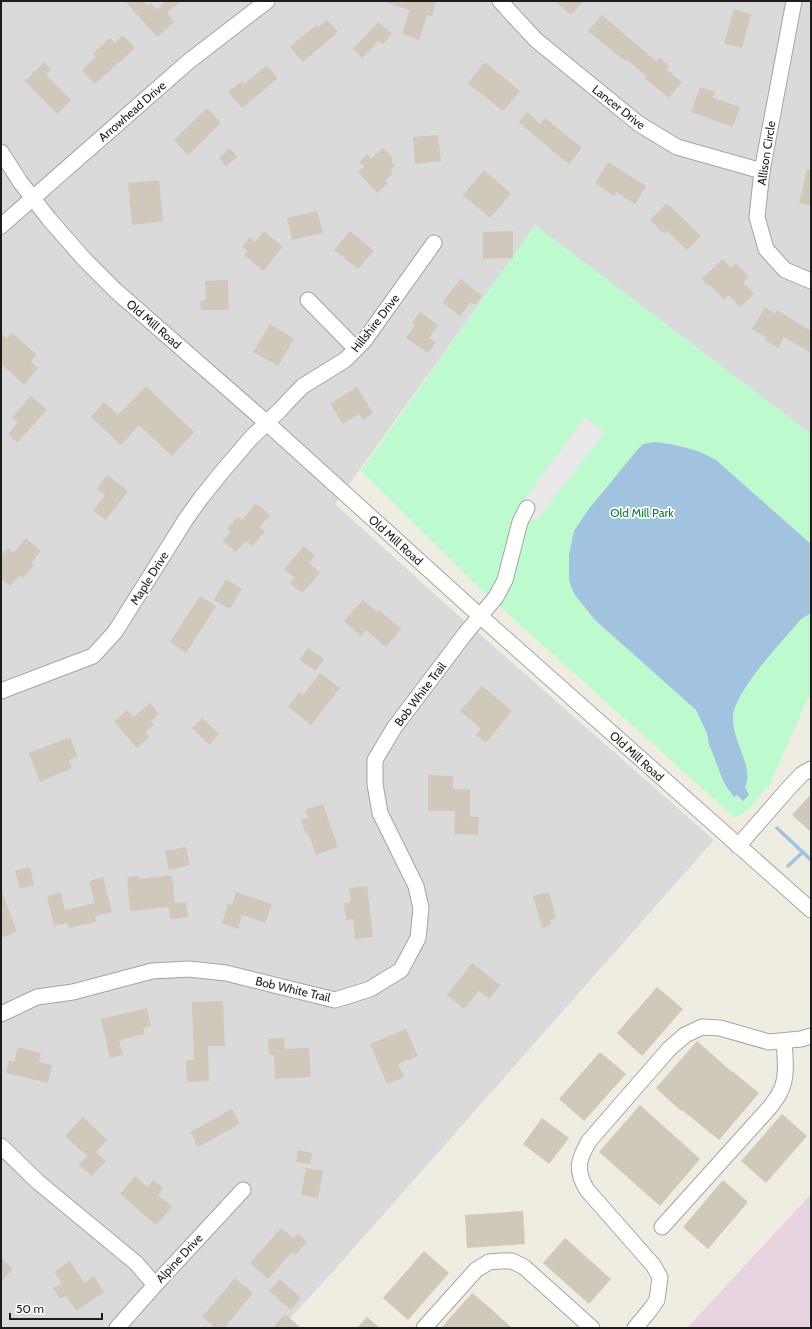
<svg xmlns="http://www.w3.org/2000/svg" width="812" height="1329" font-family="Cabin,sans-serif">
<rect width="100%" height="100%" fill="#efede2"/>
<path fill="#dbdada" d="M1 1H811V434L535 226 335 504 450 608 714 840 337 1267 281 1328H1Z"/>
<path fill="#e8d4e0" d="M811 1194V1328H687Z"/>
<path fill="#bdfbcf" d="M535 225 811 434V696L807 700 770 784 748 810 735 818 475 584 361 471Z"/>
<path fill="#e9e9e9" d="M585 417 605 432 536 521 515 512Z"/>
<path fill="#a1c3df" d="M654 442C675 444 698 449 716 460L811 544V613L801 619C783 641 736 689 733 716 731 739 755 769 745 787L749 795 743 801 737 795 734 797 726 786 722 778 709 744 707 733 696 710 595 620 575 595 571 587 569 579V555L574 531 588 510 638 449 643 444Z"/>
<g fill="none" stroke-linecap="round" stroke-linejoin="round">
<g stroke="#a1c3df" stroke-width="3.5">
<path d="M777 828 811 860"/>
<path d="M788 866 803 852"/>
</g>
</g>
<g fill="#cfc8bb">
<path d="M125 1H143L148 6 151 3 157 9 166 1H181L167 13 174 22 157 37Z"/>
<path d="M389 1H436L432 16 427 15 419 40 402 34 410 10 388 3Z"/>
<path d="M555 1H584L571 15Z"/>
<path d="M734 9 751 14 742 48 724 44Z"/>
<path d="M602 15 656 61 659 57 669 66 666 69 682 82 669 98 644 78 647 76 626 59 625 61 588 31Z"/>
<path d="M327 20 338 32 303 62 290 47 316 25 318 27Z"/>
<path d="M378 22 392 34 383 44 379 41 362 58 353 49Z"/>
<path d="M123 35 135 48 95 84 82 70 96 57 93 53 110 38 115 43Z"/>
<path d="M44 62 51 70 46 75 71 100 57 114 25 81Z"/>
<path d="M485 62 520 91 503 111 468 83Z"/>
<path d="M267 65 278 78 242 108 228 92 242 81 244 84Z"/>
<path d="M700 87 715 92 713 98 740 107 733 127 691 112Z"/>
<path d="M207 108 221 123 188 155 174 140Z"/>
<path d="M527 112 540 124 545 118 582 148 569 164 532 134 519 122Z"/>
<path d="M438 135 441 161 415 164 413 137Z"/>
<path d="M230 148 237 157 226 167 219 158Z"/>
<path d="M383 148 393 158 391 161 395 166 390 171 392 174 385 181 388 183 377 193 358 172 364 167 359 162 367 154 371 159Z"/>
<path d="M608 162 646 186 635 204 616 192 614 196 595 183Z"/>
<path d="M484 170 511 194 490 218 463 195Z"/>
<path d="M807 170H811V206L799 203Z"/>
<path d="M159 180 163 221 132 225 128 183Z"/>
<path d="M667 203 701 236 687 250 667 231 664 234 650 220Z"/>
<path d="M317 211 323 233 292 240 287 218Z"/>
<path d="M264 231 283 247 263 271 244 255 248 251 242 246 250 237 255 242Z"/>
<path d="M350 231 374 251 358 269 334 250Z"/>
<path d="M513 231V258L483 259V232Z"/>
<path d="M723 259 731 268 736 263 749 277 743 282 754 294 740 307 729 295 724 300 710 285 708 286 701 279Z"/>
<path d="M461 279 482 296 475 305 471 302 460 316 442 302Z"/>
<path d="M228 280 229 310H201L200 301 206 300 205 281Z"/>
<path d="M765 307 775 314 777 310 811 331V353L784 337 778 348 765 340 767 338 752 329Z"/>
<path d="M420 312 438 325 429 338 436 342 428 353 406 338 415 325 412 323Z"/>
<path d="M270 324 294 339 278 366 253 352Z"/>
<path d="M1 333 7 339 12 333 37 355 31 361 38 368 24 385 1 364Z"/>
<path d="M146 386 194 432 172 456 139 425 121 445 91 417 104 402 118 415Z"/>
<path d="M357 387 373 413 363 420 359 414 343 424 330 404Z"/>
<path d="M31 396 47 410 17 443 8 434 18 422 12 417Z"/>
<path d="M107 475 128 491 106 520 93 511 105 495 97 489Z"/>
<path d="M256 503 270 515 260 527 265 531 252 546 246 541 236 552 223 541 231 532 227 529 238 517 242 520Z"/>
<path d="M26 538 41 551 31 563 34 565 23 578 20 575 10 586 1 579V556L8 548 13 553Z"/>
<path d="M304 546 315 556 309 563 320 573 302 593 290 583 295 578 284 569Z"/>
<path d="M226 579 242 589 230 609 214 600Z"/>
<path d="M200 596 216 606 186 653 170 642Z"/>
<path d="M363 600 377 612 379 610 401 629 386 647 366 630 361 636 344 621Z"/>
<path d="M308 648 324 659 316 671 299 660Z"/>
<path d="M320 673 340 688 311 725 288 707 299 692 303 695Z"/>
<path d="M482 686 512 711 486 743 476 735 481 729 460 711Z"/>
<path d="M150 703 159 714 151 722 154 725 145 732 149 737 137 748 114 722 127 710 134 717Z"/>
<path d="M202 718 219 734 209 745 192 728Z"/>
<path d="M70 737 78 757 69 760 72 768 40 782 29 753Z"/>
<path d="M428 775 453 776V789H470V817H479L478 835 454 834 455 811H428Z"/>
<path d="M811 794V832L792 815Z"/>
<path d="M323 804 338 847 316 855 308 833 306 834 301 820 308 818 305 810Z"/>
<path d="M186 847 190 865 169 870 165 851Z"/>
<path d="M30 867 34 885 20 889 15 871Z"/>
<path d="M172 875 175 903 186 902 188 917 170 919 169 907 130 911 127 877 139 876V879Z"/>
<path d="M103 877 112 912 95 916 96 922 69 928 67 923 54 926 47 896 61 892 65 910 95 903 89 881Z"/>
<path d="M367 886 373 937 355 939 353 919 346 920 344 903 351 902 349 888Z"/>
<path d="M1 892H2L17 932 1 938Z"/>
<path d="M236 892 272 904 265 923 242 915 238 929 222 923 228 904 232 905Z"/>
<path d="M549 892 556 918 550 920 551 925 542 928 533 896Z"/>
<path d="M472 963 500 985 489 999 479 991 464 1009 447 995Z"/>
<path d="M657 987 683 1009 642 1056 617 1033Z"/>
<path d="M223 1001 225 1046H208L209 1081 187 1082 186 1060H194L192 1002Z"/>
<path d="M147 1008 151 1026 143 1028 145 1034 119 1040 123 1055 110 1058 101 1019Z"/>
<path d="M406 1029 418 1056 398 1064 404 1077 387 1084 370 1044Z"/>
<path d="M284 1038 285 1049 309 1048 311 1077 275 1079 274 1055H269L268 1039Z"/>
<path d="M697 1041 732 1072V1071L759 1093 719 1140 682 1110 681 1111 656 1088Z"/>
<path d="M18 1047 41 1053 39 1062 52 1065 48 1083 6 1073 9 1060 14 1062Z"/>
<path d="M600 1052 626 1074 584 1121 559 1099Z"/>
<path d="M640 1105 700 1159 660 1206 599 1152Z"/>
<path d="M232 1109 240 1124 198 1147 190 1132Z"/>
<path d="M782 1114 807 1136 766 1183 741 1161Z"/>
<path d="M83 1117 107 1140 96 1152 106 1161 92 1176 79 1165 87 1156 65 1136Z"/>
<path d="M542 1118 569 1138 549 1164 523 1144Z"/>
<path d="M298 1150 312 1153 310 1164 296 1162Z"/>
<path d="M306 1168 323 1171 318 1198 301 1195Z"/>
<path d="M135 1176 148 1187 153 1180 163 1188 158 1195 172 1207 156 1225 120 1194Z"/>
<path d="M723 1180 748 1202 708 1249 683 1227Z"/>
<path d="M523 1211 525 1244 467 1248 465 1215Z"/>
<path d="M281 1228 293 1238 298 1233 307 1242 295 1255 292 1252 268 1279 250 1263Z"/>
<path d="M565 1238 611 1279 589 1304 543 1263Z"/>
<path d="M424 1251 449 1273 408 1320 383 1298Z"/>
<path d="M1 1258 13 1269 1 1282Z"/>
<path d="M70 1261 84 1283 94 1276 104 1292 76 1311 66 1296 60 1299 53 1288 62 1283 54 1272Z"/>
<path d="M235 1278 253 1293 224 1328H216L202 1317Z"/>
<path d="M280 1279 301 1298 291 1310 269 1291Z"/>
<path d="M472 1293 490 1308 512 1328H441Z"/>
<path d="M285 1314 301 1328H273Z"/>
<path d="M367 1317 380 1328H357Z"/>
</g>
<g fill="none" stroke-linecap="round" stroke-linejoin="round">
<g stroke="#a4a4a4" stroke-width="17">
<g id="minor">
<path d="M500 1 536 40 639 124 677 147 762 171"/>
<path d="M794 1 762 171 757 217 766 249 785 270 811 281"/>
<path d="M1 152 21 183 49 219 84 259 116 291 267 423 480 616 811 910"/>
<path d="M1 226 188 62 267 1"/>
<path d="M308 300 356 349"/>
<path d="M1 691 93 656 115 632 186 519 201 498 221 473 251 438 280 410 292 397 303 386 345 360 364 341 434 243"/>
<path d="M738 846 787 790 802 774 811 769"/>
<path d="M1 1014 37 997 73 992 152 971 189 969 226 973 335 1000 370 989 401 970 418 938 421 908 416 886 380 813 375 784V760L394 728 465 634 496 597 505 580 520 522 527 508"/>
<path d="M1 1146 38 1182 136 1263 155 1285"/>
<path d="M662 1227 771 1106C774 1101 778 1097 780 1092 788 1078 785 1057 784 1041"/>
<path d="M117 1328 155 1285 243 1190"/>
<path d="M424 1328 476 1270 489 1262 501 1261H512L524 1267 592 1328"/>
<path d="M635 1328 650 1310 657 1300 660 1277 653 1265 587 1190C575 1170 578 1160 589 1141L669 1049 685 1035 702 1027 720 1028 769 1042 801 1039 811 1036"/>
</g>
</g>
<use href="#minor" stroke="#fff" stroke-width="15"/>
</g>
<g text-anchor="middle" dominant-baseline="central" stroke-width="3.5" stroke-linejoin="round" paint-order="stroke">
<g font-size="12" fill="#1d1d1d" stroke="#fff">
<text transform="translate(619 107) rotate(38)">Lancer Drive</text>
<text transform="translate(132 111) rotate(-41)">Arrowhead Drive</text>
<text transform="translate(766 153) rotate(-81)">Allison Circle</text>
<text transform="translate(375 323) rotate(-52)">Hillshire Drive</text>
<text transform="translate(154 324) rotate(41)">Old Mill Road</text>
<text transform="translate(396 540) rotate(42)">Old Mill Road</text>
<text transform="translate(149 578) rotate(-58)">Maple Drive</text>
<text transform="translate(420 694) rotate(-53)">Bob White Trail</text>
<text transform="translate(637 756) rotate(42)">Old Mill Road</text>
<text transform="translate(293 989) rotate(13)">Bob White Trail</text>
<text transform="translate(179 1258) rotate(-47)">Alpine Drive</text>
</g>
<g font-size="12" fill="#077f2b" stroke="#fff">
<text x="642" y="512">Old Mill Park</text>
</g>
</g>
<rect width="812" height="1329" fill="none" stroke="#1d1d1d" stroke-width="4"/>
<path d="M10 1313v6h92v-6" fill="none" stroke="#1d1d1d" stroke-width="2"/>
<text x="16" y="1313" font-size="12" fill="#1d1d1d" stroke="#ffffff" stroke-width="3" paint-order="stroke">50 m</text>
</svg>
